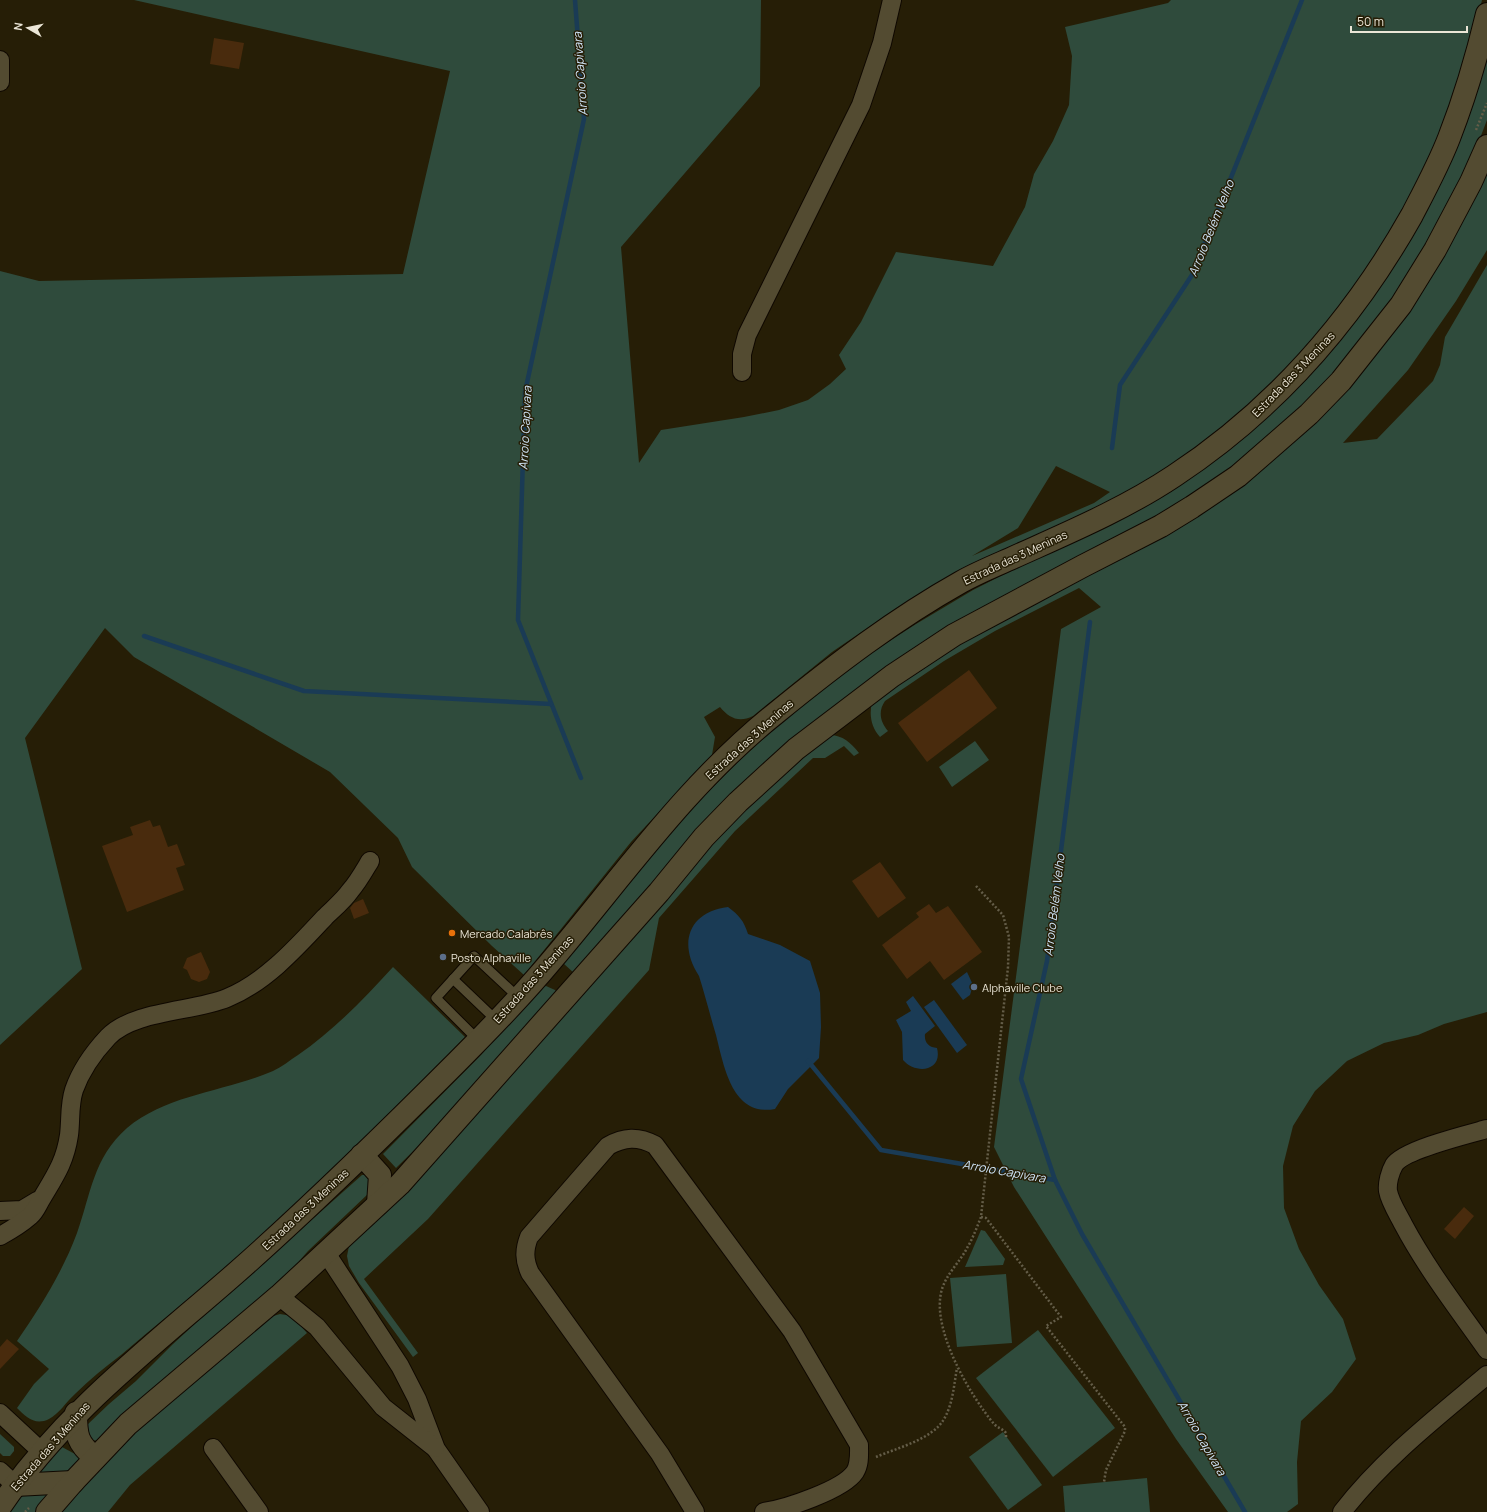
<svg xmlns="http://www.w3.org/2000/svg" width="1487" height="1512" font-family="Manrope,sans-serif">
<rect width="100%" height="100%" fill="#261e06"/>
<g fill="#2f4b3c" fill-rule="evenodd">
<path d="M134 0H761L760 86 621 247 639 463 661 430 744 417 779 410 808 400 830 384 846 369 839 355 861 322 896 252 993 266 1025 207 1034 174 1053 141 1069 105 1072 56 1065 27 1168 3 1171 0H1482L1471 47 1461 82 1413 198 1354 294 1253 406 1142 486 999 556 961 569 898 607 832 652 753 716C739 723 729 718 720 707L704 717 715 737 712 755 631 842 524 975 492 946 412 867 398 838 330 772 134 657 105 628 25 738 82 969 0 1045V271L39 281 403 274 450 71ZM1056 466 1110 492 1094 503 972 556 1018 528Z"/>
<path d="M1487 49V120L1469 167 1445 215 1367 339 1270 440 1193 498 886 669 575 974 563 963 689 811 738 762 793 712 863 658 916 624 973 590 1128 512 1363 309Z"/>
<path d="M1487 166V250L1456 301 1408 370 1343 443 1377 439 1433 381 1440 365 1445 337 1487 265V1012L1444 1024 1418 1035 1384 1043 1347 1061 1315 1091 1293 1126 1283 1166 1284 1208 1299 1249 1319 1285 1343 1319 1356 1359 1332 1392 1301 1421 1297 1462 1298 1504 1287 1512H1228L1176 1439 1014 1187 994 1147 1061 629 1101 607 1079 588 995 631 944 661 885 701C878 711 880 722 888 731L880 737C871 727 869 715 872 702L992 621 1326 409Z"/>
<path d="M829 735C843 735 851 743 859 753L854 756 844 746 825 758H813L735 831 659 918 649 970 428 1219 364 1279 418 1353 413 1357 359 1283 349 1266 347 1256 349 1246 741 810Z"/>
<path d="M975 741 989 760 952 787 939 767Z"/>
<path d="M393 967 465 1037C399 1104 332 1171 262 1236 216 1277 168 1315 121 1355 105 1367 89 1380 75 1394 66 1402 59 1414 49 1419 35 1426 26 1417 17 1408L34 1384 49 1369 17 1341C40 1308 63 1271 77 1233 91 1194 93 1158 127 1128 168 1094 225 1092 273 1071 282 1067 290 1060 298 1055 334 1030 364 999 393 967Z"/>
<path d="M546 986 555 990 557 993 445 1120 396 1168 383 1154 481 1055 539 988Z"/>
<path d="M362 1175H369V1193L308 1251 266 1299 99 1441 92 1440 86 1428 87 1425 109 1404 136 1381 173 1344 210 1310Z"/>
<path d="M981 1230 985 1231 1005 1259 1003 1265 965 1267Z"/>
<path d="M1006 1274 1012 1343 957 1347 950 1278Z"/>
<path d="M280 1314 292 1316 307 1333 130 1485 108 1512H59L128 1438 270 1317Z"/>
<path d="M1038 1330 1115 1428 1053 1477 976 1378Z"/>
<path d="M1003 1432 1042 1485 1008 1510 969 1457Z"/>
<path d="M0 1434 14 1447V1451L10 1456H3L0 1453Z"/>
<path d="M62 1447 75 1454 81 1460 65 1474 33 1476Z"/>
<path d="M1147 1478 1150 1512H1065L1063 1486Z"/>
<path d="M25 1485 58 1488 39 1512H5Z"/>
</g>
<g fill="#1a3b55">
<path d="M728 907C739 915 744 921 748 934L780 945 810 961 820 993 821 1027 819 1058 788 1089 775 1109C732 1117 724 1066 716 1035 710 1015 705 995 699 976 678 944 688 912 728 907Z"/>
<path d="M967 972 973 985 970 995 963 1000 951 984Z"/>
<path d="M913 996 935 1026 925 1034C924 1043 929 1047 937 1048 943 1071 916 1075 903 1060L902 1032 896 1020 911 1011 906 1002Z"/>
<path d="M934 1000 967 1045 957 1053 924 1007Z"/>
</g>
<g fill="none" stroke-linecap="round" stroke-linejoin="round">
<g stroke="#1a3b55" stroke-width="4.5">
<path d="M575 0 584 119 525 392 518 620 581 778"/>
<path d="M1112 448 1120 385 1192 275 1302 0"/>
<path d="M144 636 304 691 551 704"/>
<path d="M808 1061 881 1150 1055 1180 1082 1234 1245 1512"/>
<path d="M1055 1180 1021 1079 1047 961 1090 622"/>
</g>
</g>
<g fill="#492b0d">
<path d="M214 38 244 43 239 69 210 64Z"/>
<path d="M969 670 997 708 927 762 898 723Z"/>
<path d="M150 820 153 827 160 825 168 847 177 844 185 865 176 868 184 890 127 912 102 846 133 835 130 827Z"/>
<path d="M880 862 906 898 878 918 852 881Z"/>
<path d="M363 899 369 913 354 919 350 908 354 903Z"/>
<path d="M929 904 936 913 948 906 982 952 944 980 930 961 907 979 882 945 919 917 916 913Z"/>
<path d="M201 952 210 972 207 979 199 982 191 979 187 970 183 968 187 958Z"/>
<path d="M1464 1207 1474 1216 1455 1239 1444 1229Z"/>
<path d="M7 1339 19 1349 0 1369V1347Z"/>
</g>
<g fill="none" stroke-linecap="round" stroke-linejoin="round">
<g stroke="#0f0800" stroke-width="11">
<g id="service">
<path d="M453 979 496 1020"/>
<path d="M478 1040 436 998 474 956 518 997"/>
</g>
</g>
<g stroke="#0f0800" stroke-width="20">
<g id="minor">
<path d="M0 60V82"/>
<path d="M742 372V354L747 335 861 105 882 43 892 0"/>
<path d="M1487 1129C1469 1134 1403 1150 1394 1165 1390 1172 1387 1183 1388 1191 1390 1202 1398 1214 1403 1224 1427 1269 1458 1309 1487 1350"/>
<path d="M0 1211 22 1210 37 1201"/>
<path d="M0 1236C11 1230 21 1224 30 1216 36 1211 38 1204 42 1198 55 1176 65 1162 69 1135 71 1120 69 1105 74 1090 81 1070 93 1053 108 1037 134 1010 193 1012 227 998 266 982 297 947 325 917 333 909 343 901 350 891 358 882 364 871 370 861"/>
<path d="M326 1253 400 1366 417 1399 436 1449 480 1512"/>
<path d="M279 1296 317 1327 383 1407 435 1448"/>
<path d="M0 1413 42 1452"/>
<path d="M213 1448 259 1512"/>
<path d="M0 1471 15 1485"/>
<path d="M695 1512 660 1454 530 1273C524 1260 524 1250 529 1237L608 1146C624 1137 638 1136 655 1145L792 1331 859 1445C859 1455 860 1464 855 1472 843 1490 785 1509 764 1512"/>
<path d="M1342 1512C1383 1459 1436 1418 1487 1375"/>
</g>
</g>
<g stroke="#0f0800" stroke-width="24">
<g id="secondary">
<path d="M362 1155 380 1175 378 1204"/>
<path d="M76 1413C76 1435 77 1443 95 1458"/>
<path d="M15 1485 73 1482"/>
<path d="M0 1507C63 1413 153 1346 237 1272 313 1205 385 1134 456 1063 489 1030 522 996 552 960 624 875 688 783 776 713 835 665 895 619 961 582 977 573 994 566 1010 559 1065 534 1123 510 1174 476 1274 410 1353 320 1412 215 1425 190 1439 164 1449 138 1465 97 1477 56 1487 14"/>
<path d="M47 1512 73 1482 128 1424 279 1296 400 1184 659 892 704 837 738 802 796 749 892 676 954 635 1083 566 1161 526 1192 507 1238 476 1309 414 1341 381 1401 305 1435 250 1471 182 1487 146"/>
</g>
</g>
<g stroke="#645d48" stroke-width="2.5" stroke-dasharray="2 2" stroke-linecap="butt">
<path d="M1476 130 1487 103"/>
<path d="M976 886 1003 915 1009 937 1008 967 981 1217C977 1227 973 1238 967 1248 960 1262 947 1273 942 1289 930 1328 970 1395 994 1424 998 1428 1003 1429 1006 1433V1437"/>
<path d="M981 1217 986 1218 1061 1317 1046 1326 1125 1427V1431L1106 1470 1104 1482"/>
<path d="M876 1457C897 1448 933 1439 944 1419 953 1404 954 1384 957 1368"/>
<path d="M25 1512 29 1508"/>
</g>
<use href="#service" stroke="#534b31" stroke-width="9"/>
<use href="#minor" stroke="#534b31" stroke-width="18"/>
<use href="#secondary" stroke="#534b31" stroke-width="22"/>
</g>
<circle fill="#e8710a" stroke="#261e06" stroke-width="1.5" cx="452" cy="933" r="4"/>
<g fill="#5c6f8a" stroke="#261e06" stroke-width="1.5">
<circle cx="443" cy="957" r="4"/>
<circle cx="974" cy="987" r="4"/>
</g>
<g text-anchor="middle" dominant-baseline="central" stroke-width="3" stroke-linejoin="round" paint-order="stroke">
<g font-size="11" fill="#ebe6d7" stroke="#261e06">
<text transform="translate(1293 374) rotate(-46)">Estrada das 3 Meninas</text>
<text transform="translate(1015 557) rotate(-25)">Estrada das 3 Meninas</text>
<text transform="translate(749 739) rotate(-42)">Estrada das 3 Meninas</text>
<text transform="translate(533 979) rotate(-48)">Estrada das 3 Meninas</text>
<text transform="translate(305 1209) rotate(-43)">Estrada das 3 Meninas</text>
<text transform="translate(50 1446) rotate(-49)">Estrada das 3 Meninas</text>
</g>
<g font-size="11" fill="#ebe6d7" stroke="#261e06" text-anchor="start">
<text x="460" y="933">Mercado Calabrês</text>
<text x="451" y="957">Posto Alphaville</text>
<text x="982" y="987">Alphaville Clube</text>
</g>
<g font-size="12" font-style="italic" fill="#d0e6fa" stroke="#261e06">
<text transform="translate(580 74) rotate(-94)">Arroio Capivara</text>
<text transform="translate(1211 228) rotate(-68)">Arroio Belém Velho</text>
<text transform="translate(525 428) rotate(-87)">Arroio Capivara</text>
<text transform="translate(1054 905) rotate(-83)">Arroio Belém Velho</text>
<text transform="translate(1004 1171) rotate(10)">Arroio Capivara</text>
<text transform="translate(1202 1438) rotate(60)">Arroio Capivara</text>
</g>
</g>
<g transform="translate(28 28) rotate(279)" stroke="#261e06" stroke-width="3" paint-order="stroke">
<path d="M0-3L7 15L0 10L-7 15Z" fill="#ebe6d7"/>
<text y="-6" font-size="11" font-weight="bold" text-anchor="middle" fill="#ebe6d7">N</text>
</g>
<path d="M1351 26v6h116v-6" fill="none" stroke="#ebe6d7" stroke-width="2"/>
<text x="1357" y="26" font-size="12" fill="#ebe6d7" stroke="#261e06" stroke-width="3" paint-order="stroke">50 m</text>
</svg>
